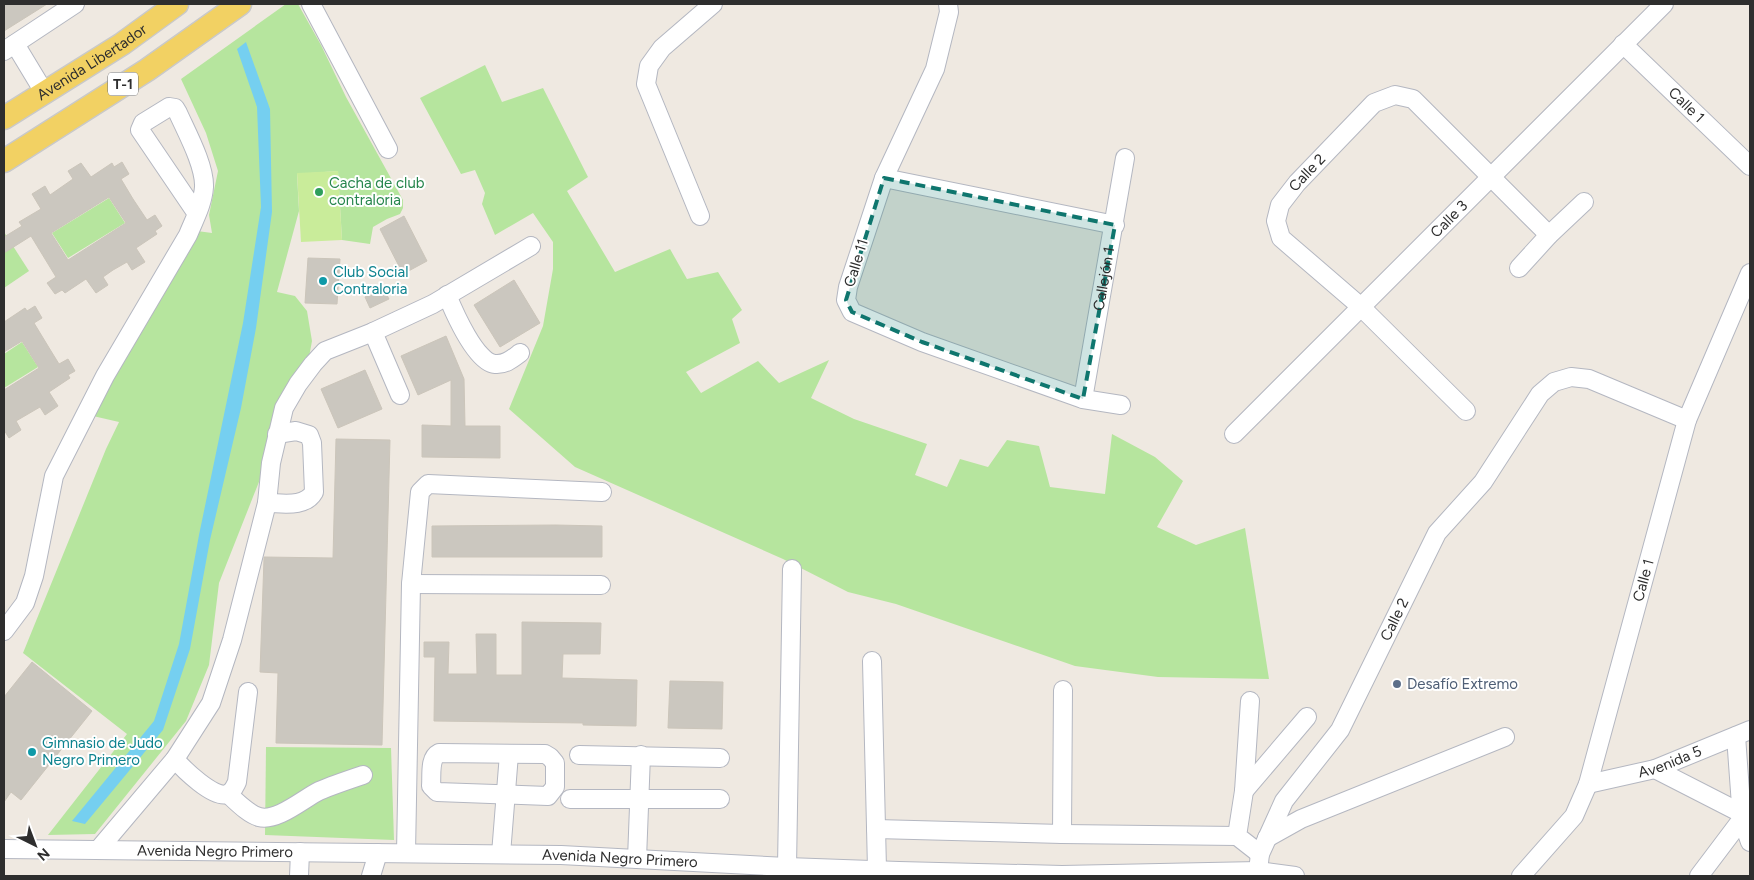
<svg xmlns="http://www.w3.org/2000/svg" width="1754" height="880" font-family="Figtree,sans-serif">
<rect width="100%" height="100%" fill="#efe9e1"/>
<g fill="#b6e59e">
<path d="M286 4H298L321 45 346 97 403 200V208L400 214 387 219 373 227 370 244 342 240 338 171 297 174 299 211 277 292 295 296 307 311 312 341 306 373 266 464 219 583 209 665 186 721 95 834 48 835 127 734 23 653 106 449 119 422 93 416 110 379 197 231 212 233 209 215 218 171 206 133 181 79Z"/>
<path d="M485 65 502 102 543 88 588 177 567 191 615 272 670 249 687 279 718 272 742 310 732 319 740 343 686 372 701 393 758 361 779 383 829 360 811 398 854 419 927 444 915 475 947 487 960 459 988 467 1007 440 1039 446 1050 487 1105 494 1112 434 1155 457 1183 481 1157 527 1196 545 1245 528 1269 679 1158 677 1075 666 896 604 848 592 783 559 575 467 509 409 543 326 553 269V242L533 213 495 235 482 204 485 193 475 170 461 174 420 98Z"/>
<path d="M109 198 125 223 68 258 52 233Z"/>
<path d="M4 232 29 271 4 288Z"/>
<path d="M22 342 38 367 4 388V354Z"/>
<path d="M266 747 391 748 394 840 265 835Z"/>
</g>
<path fill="#c9ec9a" d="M338 171 342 240 301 242 297 173Z"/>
<path fill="#75cff0" d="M246 42 270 109 272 212 256 328 241 408 210 540 190 649 163 730 85 824 72 821 154 721 179 644 199 535 243 323 261 207 257 107 237 49Z"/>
<g fill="#cbc7bf" stroke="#cbc5ba" fill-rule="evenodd">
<path d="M4 4H47L4 31Z"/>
<path d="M122 162 129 174 121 179 133 199 147 220 155 215 162 226 155 231 157 234 136 248 145 262 132 270 127 262 113 270 103 277 108 285 96 293 86 279 65 293 62 290 55 294 47 283 56 277 31 236 4 253V237L22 226 19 222 41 209 32 194 45 186 50 195 73 179 68 171 81 163 91 177 112 163 114 167ZM109 197 126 223 68 260 51 233Z"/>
<path d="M404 216 427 261 403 274 380 229Z"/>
<path d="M308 258 340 259 337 304 305 303Z"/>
<path d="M514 280 540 323 500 347 474 305Z"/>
<path d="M383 288 389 299 370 308 365 297Z"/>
<path d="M35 306 42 318 34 323 51 351 59 364 68 359 75 371 68 375 70 378 49 392 58 406 45 415 40 407 16 421 21 430 9 438 4 430V390L39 368 22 341 4 352V322L25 308 27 311Z"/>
<path d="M446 336 464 379 465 426H500V458L422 457V425L451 426V380L418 395 401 356Z"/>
<path d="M365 370 382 409 338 428 321 389Z"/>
<path d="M336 439 390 440 382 745 276 743 278 673 260 672 264 559V557L333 558Z"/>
<path d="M555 525 602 526V557H432V526Z"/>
<path d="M522 622 601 623 600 654H563L562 678 637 680 636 726 583 725V723L434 721 435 657H424V642H449L448 674H477L476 634H496V675H522Z"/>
<path d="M32 662 92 711 21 800 11 792 4 802V697Z"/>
<path d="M670 681 723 682 722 729 668 728Z"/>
</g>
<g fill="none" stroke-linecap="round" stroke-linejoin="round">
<g stroke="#b4b7c1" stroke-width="20">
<g id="minor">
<path d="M311 4 388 149"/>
<path d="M948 4 949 12 935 69 884 178 848 287 846 300 852 312 922 342 1083 399 1121 405"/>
<path d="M15 44 44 92"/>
<path id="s1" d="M1623 44 1750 166"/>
<path d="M4 51 75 4"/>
<path d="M884 178 1115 225"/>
<path d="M700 216 646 84 649 66 662 48 713 4"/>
<path d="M1519 268 1549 235 1584 202"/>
<path d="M447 295C454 312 476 363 495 364 505 365 512 359 520 353"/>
<path d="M373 332 400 395"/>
<path id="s2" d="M1083 399 1125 158"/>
<path id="s3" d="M1466 411 1360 306 1281 238 1276 221 1280 205 1297 183 1374 103 1395 95 1413 99 1549 235"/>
<path id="s4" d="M1234 434 1664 4"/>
<path d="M267 503C282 503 305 508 314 492L312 443 309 435 296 431 277 434"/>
<path d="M411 584 601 585"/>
<path d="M4 631 25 603 34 576 54 476 105 376 188 235C194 220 203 204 204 187 205 166 187 133 178 113L175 108 169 107 143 123 140 130 197 214"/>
<path d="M872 661 877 869"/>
<path d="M1250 701 1244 791 1237 836 1260 854"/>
<path d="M1736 736 1742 819 1750 842"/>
<path d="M439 753 545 754 550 757 555 763V787L548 796 437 792 431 786C432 775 429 758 439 753Z"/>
<path d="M579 755 720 758"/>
<path d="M175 759C183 769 214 799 227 794 233 792 235 786 237 782L248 692"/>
<path d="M1655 769 1741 813"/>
<path id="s5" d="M1588 784 1655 769 1750 730"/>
<path d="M1244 791 1307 717"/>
<path d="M228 794C236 801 248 814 259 817 277 822 303 799 319 791 333 785 348 780 363 775"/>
<path d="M570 799H720"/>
<path d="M876 829 1062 834 1237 836"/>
<path d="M1062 834 1063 690"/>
<path d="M1267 838 1301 819 1505 737"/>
<path id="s6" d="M4 849 561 855 787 867 899 871 1062 875 1258 871 1295 876"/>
<path d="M98 850 175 759 211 703 232 640 267 503 271 463 284 408 298 384 313 364 325 351 373 332 433 304 531 246"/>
<path d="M406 853 411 584 420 492 428 484 602 492"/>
<path d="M501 854 509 754"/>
<path d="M637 859 641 755"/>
<path d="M787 867 792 569"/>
<path id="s7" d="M1258 871 1260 854 1284 801 1340 730 1437 533 1483 482 1540 394 1554 382 1571 377 1589 379 1687 420"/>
<path d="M299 876 300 852"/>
<path d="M371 876 378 853"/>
<path id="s8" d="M1521 876 1574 816 1588 784 1687 420 1750 273"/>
<path d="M1699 876 1742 819"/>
</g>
</g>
<g stroke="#c9c9c9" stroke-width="25">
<g id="major">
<path id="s9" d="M4 118 122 44 177 4"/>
<path d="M4 161 147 70 240 4"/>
</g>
</g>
<use href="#minor" stroke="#fff" stroke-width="18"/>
<use href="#major" stroke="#f2d163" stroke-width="22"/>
</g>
<path fill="#0f766e" fill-opacity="0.2" stroke="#0f766e" stroke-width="4" stroke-dasharray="10 6" stroke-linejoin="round" d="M884 178 1115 225 1083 399 922 342 852 312 846 300Z"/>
<circle fill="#2e9e5b" stroke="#fff" stroke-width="2" cx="319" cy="192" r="5"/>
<g fill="#0f9aa8" stroke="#fff" stroke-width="2">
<circle cx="323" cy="281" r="5"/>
<circle cx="32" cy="752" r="5"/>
</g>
<circle fill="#5c6f8a" stroke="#fff" stroke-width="2" cx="1397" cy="684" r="5"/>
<g text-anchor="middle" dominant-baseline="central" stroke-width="4" stroke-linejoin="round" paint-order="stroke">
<rect fill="#fff" stroke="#6d6d6d" stroke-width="1" x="108" y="72.5" width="30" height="23" rx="4"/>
<g font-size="14" font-weight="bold" fill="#2e2e2e">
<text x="123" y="84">T-1</text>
</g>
<g font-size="15" fill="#2e2e2e" stroke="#fff">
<text stroke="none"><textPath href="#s9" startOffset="104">Avenida Libertador</textPath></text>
<text stroke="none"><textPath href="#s1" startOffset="88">Calle 1</textPath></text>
<text stroke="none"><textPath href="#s3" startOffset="330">Calle 2</textPath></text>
<text stroke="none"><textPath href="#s4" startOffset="304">Calle 3</textPath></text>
<text transform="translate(856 263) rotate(-73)">Calle 11</text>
<text stroke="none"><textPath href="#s2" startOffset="122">Callejón 1</textPath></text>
<text stroke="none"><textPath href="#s8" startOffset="326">Calle 1</textPath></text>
<text stroke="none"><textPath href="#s7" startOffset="289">Calle 2</textPath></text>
<text stroke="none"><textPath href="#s5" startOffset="85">Avenida 5</textPath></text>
<text stroke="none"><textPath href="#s6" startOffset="211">Avenida Negro Primero</textPath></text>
<text stroke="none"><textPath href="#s6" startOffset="616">Avenida Negro Primero</textPath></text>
</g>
<g font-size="15" fill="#27864d" stroke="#fff" text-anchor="start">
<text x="329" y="183">Cacha de club<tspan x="329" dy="17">contraloria</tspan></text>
</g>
<g font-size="15" fill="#0d838f" stroke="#fff" text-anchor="start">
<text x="333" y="272">Club Social<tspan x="333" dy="17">Contraloria</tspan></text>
<text x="42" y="743">Gimnasio de Judo<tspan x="42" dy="17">Negro Primero</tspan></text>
</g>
<g font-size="15" fill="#4e5e75" stroke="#fff" text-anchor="start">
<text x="1407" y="684">Desafío Extremo</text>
</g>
</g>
<rect width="1754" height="880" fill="none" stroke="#2e2e2e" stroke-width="10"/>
<g transform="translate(35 845) rotate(138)" stroke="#ffffff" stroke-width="4" paint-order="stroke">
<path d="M0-4L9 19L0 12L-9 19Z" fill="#2e2e2e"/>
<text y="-8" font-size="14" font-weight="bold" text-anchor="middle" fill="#2e2e2e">N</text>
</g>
</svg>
